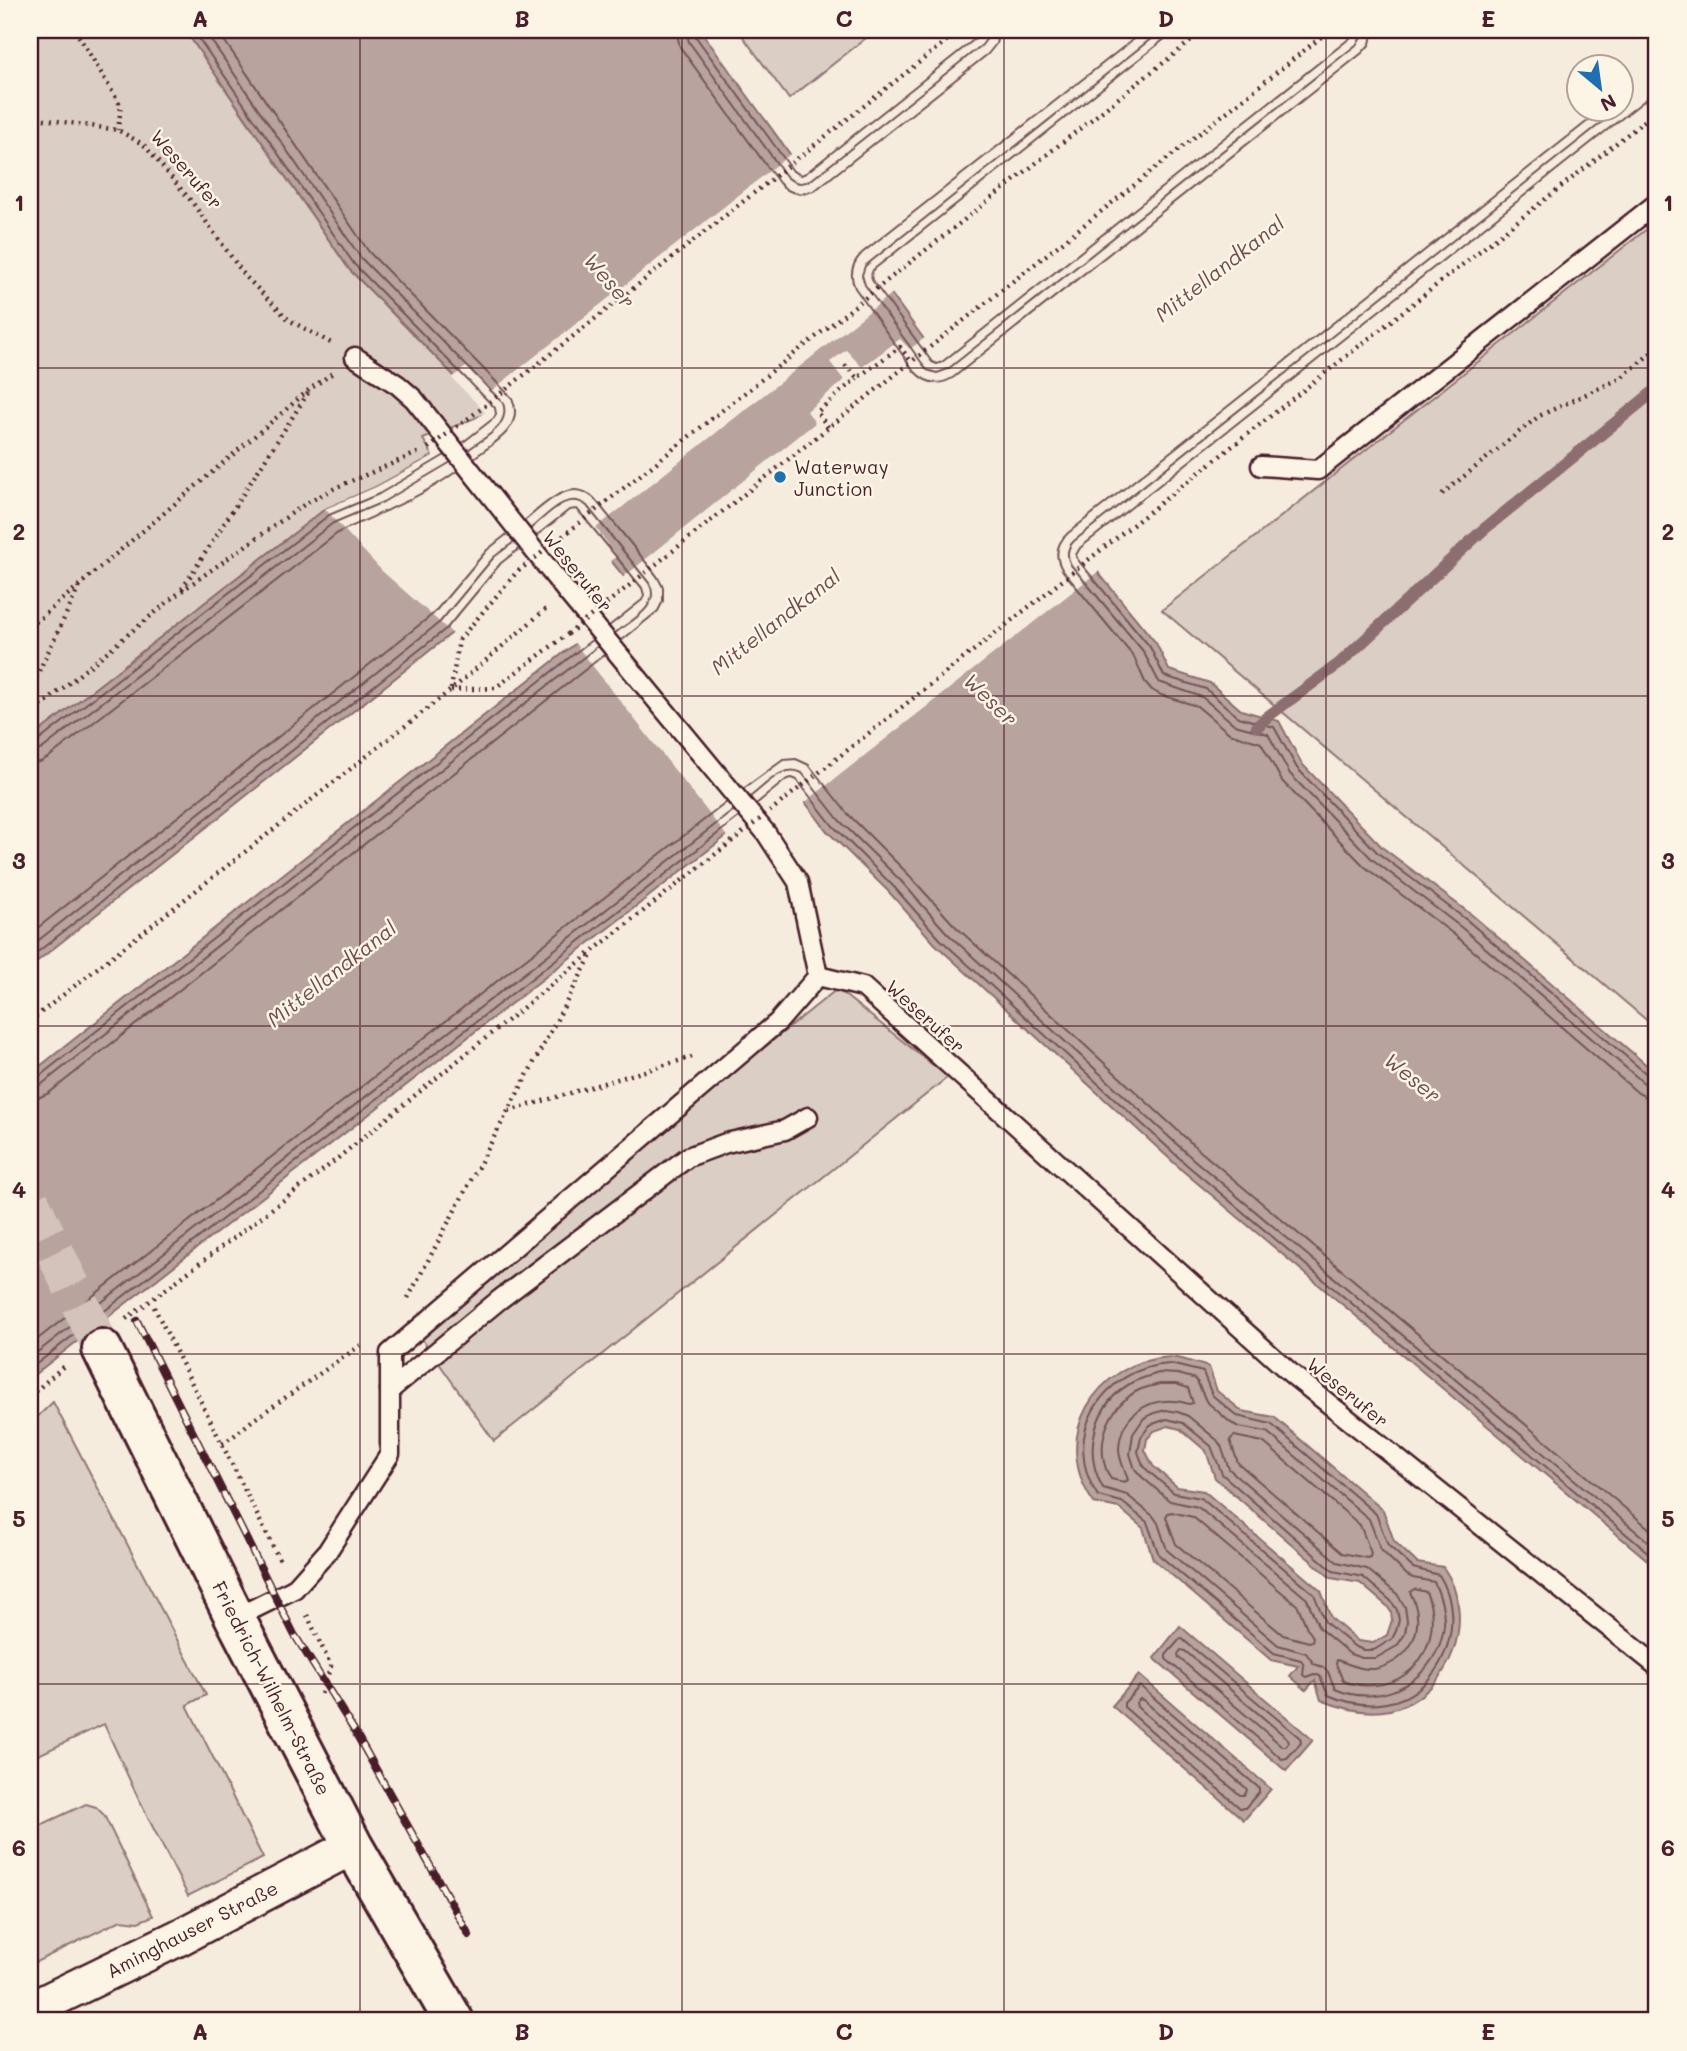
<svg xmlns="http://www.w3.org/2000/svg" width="1687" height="2051" font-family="Mali,sans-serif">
<rect width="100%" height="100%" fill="#f5ecde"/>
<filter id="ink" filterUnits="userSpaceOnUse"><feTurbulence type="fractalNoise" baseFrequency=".0143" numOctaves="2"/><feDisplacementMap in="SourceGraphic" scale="14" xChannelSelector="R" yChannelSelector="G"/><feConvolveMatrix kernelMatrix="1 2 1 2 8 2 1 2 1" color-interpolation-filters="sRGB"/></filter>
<g filter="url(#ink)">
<g fill="#dbcec4" stroke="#927678" stroke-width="2">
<path d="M30 30H185L349 269 490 412 423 439 433 456 376 487 325 509 30 739Z"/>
<path d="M738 30H876L789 99Z"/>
<path d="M1657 221V1029L1162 610Z"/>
<path d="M837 989 948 1077 494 1441 414 1328Z"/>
<path d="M53 1402 206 1695 187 1705 263 1858 188 1896 138 1798 104 1724 30 1759V1424Z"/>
<path d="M86 1804 96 1807 104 1815 153 1916 138 1922 121 1920 30 1965V1830Z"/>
</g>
<g fill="#b8a39e" stroke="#8c6e70" stroke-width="2" fill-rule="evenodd">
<path d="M185 30H700L937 357 1657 30V99L1083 554 1156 643 1169 670 1210 683 1241 710 1279 721 1302 764 1383 848 1472 915 1657 1074V1568L1183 1171 935 944 889 892 827 831 792 785 30 1378V1074L638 594 574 515 506 568 452 633 30 967V739L325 509 376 487 433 456 490 412 349 269ZM1578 66H1620V108H1578Z"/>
<path d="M1170 1357 1182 1359 1209 1367 1217 1391 1242 1411 1274 1417 1383 1510 1394 1541 1417 1563 1443 1567C1479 1617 1451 1696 1390 1710 1366 1715 1343 1709 1321 1700L1315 1680 1306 1690 1290 1676 1298 1666 1271 1660 1153 1559 1143 1528 1119 1508 1094 1503C1049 1439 1094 1361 1170 1357ZM1168 1426 1180 1429 1206 1451 1215 1478 1331 1578 1360 1583 1387 1606 1391 1612 1392 1620 1387 1635 1373 1643 1358 1641 1331 1618 1321 1591 1204 1491 1177 1487 1153 1466 1145 1450 1147 1439 1154 1431Z"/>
<path d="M1180 1626 1313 1740 1286 1771 1154 1658Z"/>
<path d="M1139 1675 1271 1789 1244 1820 1112 1706Z"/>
</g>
<g fill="#f5ecde" fill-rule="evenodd">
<path d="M970 30H1191L882 276 894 292 596 528 617 556 608 563 573 520 508 571 454 635 382 571 325 509 376 487 433 456 431 453 485 412 452 378 467 366 490 392 793 152 801 163Z"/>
<path d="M1344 30H1657V104L1087 555 1100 570 803 804 791 789 729 839 573 641 633 594 621 579 815 423 807 411 844 380 830 362 846 350 862 367 900 339 910 349 926 337 937 353ZM1578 66H1620V108H1578Z"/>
</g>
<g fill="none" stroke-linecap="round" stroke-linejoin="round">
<g stroke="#765459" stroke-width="2">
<path d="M193 30 354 264 495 408 496 414 494 418 462 443"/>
<path d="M204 30 361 258 503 403C511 426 483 438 468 450"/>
<path d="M217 30 369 252 512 398C525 428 494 443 474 458"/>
<path d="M676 30 680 47 779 183C790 195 804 197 818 188L988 54 996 44 999 30"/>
<path d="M686 30 689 42 786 176C794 184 802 185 811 180L982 45 987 38 988 30"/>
<path d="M695 30 696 37 793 171 801 175 806 173 976 38 979 30"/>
<path d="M1145 30 862 253C852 263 849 275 855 288L914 371C926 384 940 386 954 377L1362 53 1370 44 1373 30"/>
<path d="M1162 30 865 266 862 275 865 285 927 370 937 373 948 369 1356 45 1361 38 1362 30"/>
<path d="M1176 30 873 270 871 275 872 280 932 362 937 364 942 362 1350 38 1353 30"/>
<path d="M1657 95 1650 96 1080 548 1076 555 1078 560 1150 647 1164 676 1206 689 1238 717 1274 727 1297 768 1378 853 1468 921 1650 1077 1657 1079"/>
<path d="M1604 108 1068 533C1056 544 1054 557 1063 571L1134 657 1145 682 1152 690 1161 695 1197 706 1229 733 1261 743 1282 781 1365 867 1456 936 1638 1093 1648 1098H1657"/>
<path d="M1620 108 1074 541C1067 548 1066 556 1071 565L1143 651 1159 682 1202 697 1235 725 1268 734 1290 774 1372 859 1462 928 1645 1084 1657 1088"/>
<path d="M524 521C544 505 569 476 594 498L657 576 663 587V601L658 611 621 641"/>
<path d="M530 529C546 517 567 489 587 506L649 583C662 606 630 621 615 633"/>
<path d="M536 536 569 510 577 509 642 588 644 595 642 600 609 626"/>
<path d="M30 744 37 742 329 515 379 494 445 455"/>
<path d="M30 753 42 749 333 523 383 502 451 462"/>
<path d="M30 763 40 762 49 757 339 532C379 514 422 497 457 471"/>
<path d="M743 789 783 760 796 759 809 765 847 813 908 874 954 925 1200 1151 1657 1535"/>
<path d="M750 797C765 786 783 763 802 773L839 820 901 881 947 933 1193 1159 1657 1549"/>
<path d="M756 804 787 779 792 778 797 780 833 826 894 887 940 939 1187 1165 1657 1560"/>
<path d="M30 934 433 614 487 550 507 534"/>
<path d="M30 947 440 622 494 557 514 542"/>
<path d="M30 958 447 628 501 563 519 549"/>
<path d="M30 1079 37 1078 593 639"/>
<path d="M30 1088 42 1084 598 646"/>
<path d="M30 1099 40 1097 49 1093 605 654"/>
<path d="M30 1345 727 802"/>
<path d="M30 1358 734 810"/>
<path d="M1170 1364 1203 1372 1212 1395 1237 1416 1271 1424 1376 1514 1388 1545 1413 1568 1439 1575C1469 1621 1442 1694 1386 1703 1366 1707 1347 1703 1328 1695L1320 1676 1314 1674 1306 1677 1303 1675 1304 1666 1301 1660 1274 1653 1159 1555 1147 1522 1122 1502 1098 1496C1059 1437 1102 1367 1170 1364Z"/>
<path d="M30 1369 739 817"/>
<path d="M1159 1373 1178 1374 1196 1379 1206 1401 1231 1423 1239 1427 1267 1432 1369 1519 1381 1550 1407 1575 1413 1578 1434 1582C1440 1595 1445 1610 1444 1625 1439 1678 1383 1710 1335 1689L1328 1672 1323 1667 1314 1664 1306 1653 1278 1645 1167 1550 1158 1523 1153 1516 1127 1495 1103 1488C1082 1451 1094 1403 1133 1382 1141 1378 1150 1376 1159 1373Z"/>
<path d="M1160 1384H1176L1188 1388 1193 1403 1189 1404C1156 1393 1120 1411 1119 1449 1119 1460 1125 1470 1128 1480L1124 1482 1111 1479C1092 1449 1107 1406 1139 1390 1146 1387 1153 1386 1160 1384Z"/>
<path d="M1166 1410 1178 1412 1188 1416 1217 1440 1221 1446 1229 1469 1337 1562 1367 1569 1397 1594 1405 1607 1407 1621 1405 1634 1397 1646 1376 1658H1362L1350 1654 1319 1628 1307 1599 1198 1507 1170 1501 1142 1477 1135 1469 1130 1454 1133 1434 1144 1418 1154 1413Z"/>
<path d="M1167 1419 1183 1423 1211 1446 1222 1474 1333 1571 1363 1577 1391 1601 1397 1610 1399 1620 1396 1631 1392 1639 1374 1650H1363L1354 1646 1325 1622 1314 1594 1201 1498 1174 1493 1148 1471 1143 1465 1138 1452 1141 1437 1150 1425Z"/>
<path d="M1234 1436 1263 1442 1360 1525 1371 1553 1370 1557 1367 1558 1342 1553 1238 1463 1230 1440Z"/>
<path d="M1171 1512 1193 1517 1298 1606 1307 1628 1313 1637 1312 1641 1309 1642 1283 1635 1176 1544 1166 1517 1168 1513Z"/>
<path d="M1414 1589 1426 1592C1443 1631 1422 1681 1376 1685 1365 1686 1353 1685 1343 1681L1336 1664 1337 1660C1350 1664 1360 1670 1374 1669 1382 1668 1388 1665 1395 1661 1419 1645 1423 1617 1410 1592Z"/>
<path d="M1181 1638 1300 1738 1301 1743 1287 1758 1282 1759 1166 1659V1655Z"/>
<path d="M1181 1650 1185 1651 1288 1739 1289 1742 1286 1746H1282L1179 1658 1178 1654Z"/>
<path d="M1140 1686 1259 1788V1792L1245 1808H1240L1124 1707V1703Z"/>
<path d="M1140 1699 1143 1700 1246 1788 1247 1791 1244 1795H1240L1137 1707 1136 1703Z"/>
</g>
<path stroke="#8c6e70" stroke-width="12" d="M1257 727 1267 717 1340 663 1483 530 1657 389"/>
<path stroke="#d3c3ba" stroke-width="38" stroke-dasharray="38 19" stroke-linecap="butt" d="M30 1201 102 1349"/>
<g stroke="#4a1f2b" stroke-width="23">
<g id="lane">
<path d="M355 357 398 385 414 399 567 592 766 833 798 882 818 976"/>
<path d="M1261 466 1318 470 1657 203"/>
<path d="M818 976 863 987 1294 1376 1657 1666"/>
<path d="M390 1390 499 1300 688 1157 726 1143 785 1130 808 1117"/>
<path d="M235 1618 294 1589 327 1552 390 1454V1353L778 1022 818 976"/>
</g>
</g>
<g stroke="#4a1f2b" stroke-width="40">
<path id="street" d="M30 2010 180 1937 353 1846"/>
</g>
<g stroke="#4a1f2b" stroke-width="44">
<path id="secondary" d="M102 1349 235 1618 353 1846 454 2021"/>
</g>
<g stroke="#4a1f2b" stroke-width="4.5" stroke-dasharray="2 5" stroke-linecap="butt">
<path d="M75 30 121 106 118 130"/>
<path d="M30 117 118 130 144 145 192 202 245 276 289 320 331 343"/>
<path d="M845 365 857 378 900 347 911 361"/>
<path d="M828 427 817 412 857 378"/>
<path d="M1442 494 1539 416 1621 378 1657 348"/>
<path d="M182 589 308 393"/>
<path d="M30 627 310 389 334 372"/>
<path d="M451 689 459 640"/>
<path d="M30 690 79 587"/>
<path d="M451 690 495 688 568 634"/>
<path d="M30 694 39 706"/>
<path d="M30 715 180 592 305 504 337 487 422 451"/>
<path d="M30 1021 451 690 546 609"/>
<path d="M509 1111 692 1057"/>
<path d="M408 1298 592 954"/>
<path d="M154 1307 281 1563"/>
<path d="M126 1319 322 1171 594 950 731 842"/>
<path d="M30 1396 66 1364"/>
<path d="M222 1443 231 1438 253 1420 361 1345"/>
<path d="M307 1615 331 1666 320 1697"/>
</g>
<use href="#lane" stroke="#fcf5e5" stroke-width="18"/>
<use href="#street" stroke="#fcf5e5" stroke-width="35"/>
<use href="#secondary" stroke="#fcf5e5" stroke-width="38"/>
<g stroke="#4a1f2b" stroke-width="8">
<path id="rail" d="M137 1321 294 1634 354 1730 469 1935"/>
</g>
<use href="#rail" stroke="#fcf5e5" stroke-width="5" stroke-dasharray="16" stroke-linecap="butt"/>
<g stroke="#4a1f2b" stroke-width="4.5" stroke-dasharray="2 5" stroke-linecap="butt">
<path d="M428 448 481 409 960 30"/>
<path d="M568 634 1330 30"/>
<path d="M459 640 516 573 1205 30"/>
<path d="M731 842 1657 111"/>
</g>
</g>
</g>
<path fill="none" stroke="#4a1f2b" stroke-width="2" stroke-opacity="0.55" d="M360 30V2021M682 30V2021M1004 30V2021M1326 30V2021M30 368H1657M30 696H1657M30 1026H1657M30 1354H1657M30 1684H1657"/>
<circle fill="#1f6fb2" stroke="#fcf5e5" stroke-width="2.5" cx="780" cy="477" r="7"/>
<g text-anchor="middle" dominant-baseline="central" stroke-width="5" stroke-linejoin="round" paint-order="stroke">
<g font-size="19" fill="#4a1f2b" stroke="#fcf5e5">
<text transform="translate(187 169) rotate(49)">Weserufer</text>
<text transform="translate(578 571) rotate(51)">Weserufer</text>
<text transform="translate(926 1016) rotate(42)">Weserufer</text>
<text transform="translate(1348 1392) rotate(39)">Weserufer</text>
<text transform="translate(272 1688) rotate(63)">Friedrich-Wilhelm-Straße</text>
<text transform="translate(192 1929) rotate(-27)">Aminghauser Straße</text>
</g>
<g font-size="19" fill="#4a1f2b" stroke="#fcf5e5" text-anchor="start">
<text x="794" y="466">Waterway<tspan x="794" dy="22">Junction</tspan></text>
</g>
<g font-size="21" font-style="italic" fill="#704d53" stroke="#fcf5e5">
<text transform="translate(1219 268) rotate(-38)">Mittellandkanal</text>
<text transform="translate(610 280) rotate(49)">Weser</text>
<text transform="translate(775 621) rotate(-38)">Mittellandkanal</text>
<text transform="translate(991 699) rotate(44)">Weser</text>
<text transform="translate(331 973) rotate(-38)">Mittellandkanal</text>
<text transform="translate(1413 1077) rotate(39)">Weser</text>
</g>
</g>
<rect width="1687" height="2051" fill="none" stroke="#fcf5e5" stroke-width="77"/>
<g transform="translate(1600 88) rotate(151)"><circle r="33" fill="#fcf5e5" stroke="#b59f9b" stroke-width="2"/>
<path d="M0-5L12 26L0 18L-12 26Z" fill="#1f6fb2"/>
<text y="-10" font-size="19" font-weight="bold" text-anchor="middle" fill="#4a1f2b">N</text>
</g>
<rect x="38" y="38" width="1610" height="1974" fill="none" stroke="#4a1f2b" stroke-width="2.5"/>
<g font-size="23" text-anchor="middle" font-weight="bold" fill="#4a1f2b">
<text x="200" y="27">A</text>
<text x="522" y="27">B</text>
<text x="844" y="27">C</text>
<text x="1166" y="27">D</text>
<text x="1488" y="27">E</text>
<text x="19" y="211">1</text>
<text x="1668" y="211">1</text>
<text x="19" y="540">2</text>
<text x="1668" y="540">2</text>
<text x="19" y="869">3</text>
<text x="1668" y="869">3</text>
<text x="19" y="1198">4</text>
<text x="1668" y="1198">4</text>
<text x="19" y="1527">5</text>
<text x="1668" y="1527">5</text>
<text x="19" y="1856">6</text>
<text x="1668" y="1856">6</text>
<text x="200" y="2040">A</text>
<text x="522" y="2040">B</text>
<text x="844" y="2040">C</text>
<text x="1166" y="2040">D</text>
<text x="1488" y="2040">E</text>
</g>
</svg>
